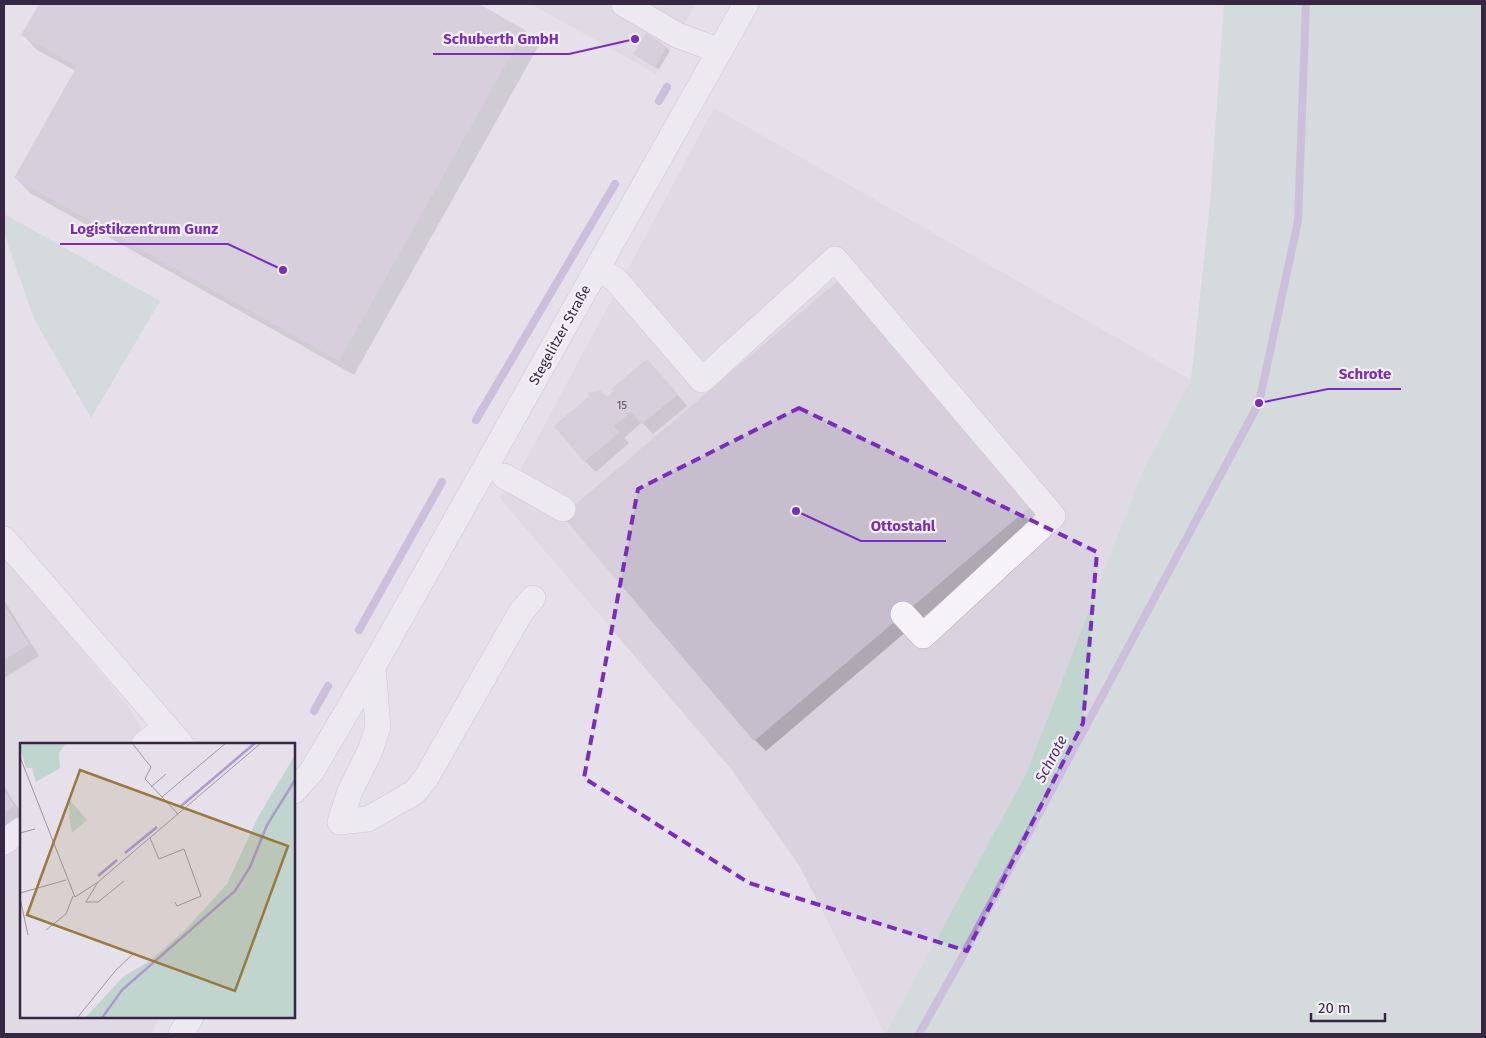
<svg xmlns="http://www.w3.org/2000/svg" width="1486" height="1038" font-family="'Fira Sans',sans-serif">
<rect width="100%" height="100%" fill="#e5e0ea"/>
<g fill="#d9d2df">
<path d="M531 4H696L656 74Z"/>
<path d="M714 108 1191 380 1143 470 1026 774 885 1034 799 865 731 769 499 497 514 482Z"/>
<path d="M4 556 128 706 150 744H21V1017H159L151 1034H4Z"/>
</g>
<g fill="#c0d5ce">
<path d="M1224 4H1482V1034H885L1026 774 1143 470 1191 380 1210 203Z"/>
<path d="M4 214 160 301 91 418 34 319 4 233Z"/>
</g>
<g fill="#0003">
<path d="M40 4H477L525 31 539 45 354 375 30 193 16 178 76 71 37 50 23 35Z"/>
<path d="M667 48 670 51 659 69 638 57Z"/>
<path d="M838 282 1041 517 766 751 755 740 564 516Z"/>
<path d="M658 372 687 406 653 434 642 422 624 438 629 443 596 472 585 461 607 399Z"/>
<path d="M4 600 39 656 4 678Z"/>
<path d="M4 786 21 813V819L4 830Z"/>
</g>
<g fill="none" stroke-linecap="round" stroke-linejoin="round">
<g stroke="#ae98cd" stroke-width="8">
<path d="M659 101 667 87"/>
<path d="M476 420 615 184"/>
<path d="M359 630 442 482"/>
<path d="M314 711 328 686"/>
<path d="M919 1034 959 963 1259 403 1298 221 1306 4"/>
</g>
</g>
<g fill="#c6bdcd">
<path d="M39 4H479L525 30 339 361 14 178 77 66 21 35Z"/>
<path d="M646 33 667 47 655 67 633 54Z"/>
<path d="M838 281 1031 506 754 741 562 516Z"/>
<path d="M647 359 678 394 642 424 631 412 614 426 620 432 584 462 554 426 588 397 589 396 587 393 600 390 607 397 614 391 611 389Z"/>
<path d="M4 605 29 644 4 660Z"/>
<path d="M4 790 14 806 4 813Z"/>
</g>
<g fill="none" stroke-linecap="round" stroke-linejoin="round">
<g stroke="#b0a8b8" stroke-width="26">
<g id="minor">
<path d="M624 4 677 35 720 51"/>
<path d="M597 269 615 279 702 380 835 259 1053 516 923 636 903 614"/>
<path d="M504 476 563 509"/>
<path d="M4 539 181 744"/>
<path d="M373 667 378 727 370 751 350 791 340 822 368 819 415 792 426 778 521 612 533 598"/>
<path d="M144 744 165 727"/>
<path d="M294 791 312 771 373 667 746 4"/>
<path d="M4 842 21 830"/>
<path d="M181 1034 191 1017"/>
</g>
</g>
<use href="#minor" stroke="#f6f3f8" stroke-width="25"/>
</g>
<path d="M0 0H1486V1038H0ZM799 408 1097 552 1083 723 967 951 749 883 584 778 638 489Z" fill="#e5e0ea" fill-opacity=".55" fill-rule="evenodd"/>
<path fill="none" stroke="#7b2cbf" stroke-width="4" stroke-dasharray="10 6" stroke-linejoin="round" d="M799 408 1097 552 1083 723 967 951 749 883 584 778 638 489Z"/>
<g text-anchor="middle" dominant-baseline="central" stroke-width="4.5" stroke-linejoin="round" paint-order="stroke">
<g font-size="11" fill="#5a4c66">
<text x="622" y="405">15</text>
</g>
<g font-size="14" fill="#362743" stroke="#f3f0f7">
<text transform="translate(560 335) rotate(-61)">Stegelitzer Straße</text>
</g>
<g font-size="15" font-style="italic" fill="#512e7a" stroke="#f3f0f7">
<text transform="translate(1051 759) rotate(-62)">Schrote</text>
</g>
</g>
<g transform="translate(20 743)">
<rect width="275" height="275" fill="#e5e0ea"/>
<path d="M4 0H46L39 10 40 25 16 39 12 25H6L0 4ZM275 12V275H65L103 234 131 217 164 188 207 141 238 74ZM49 56 67 77 52 90 49 74Z" fill="#c0d5ce"/>
<path fill="none" stroke="#ae98cd" stroke-width="2.5" d="M160 64 235 0M105 110 137 84M78 133 97 117M82 275 102 247 215 148 230 124 247 82 275 37"/>
<path fill="none" stroke="#9f96a7" stroke-width="1" d="M112 0 131 24 125 36 142 54M0 14 55 154 78 139 241 0M131 44 146 31M158 71 142 54 206 0M0 90 15 86M130 95 139 116 164 106 181 153 157 163 155 159M78 139 66 159H78L104 138M0 150 46 137M0 155 8 192M26 187 46 171 53 153M57 275 96 227 114 210"/>
<path fill="#987a3f" fill-opacity="0.15" stroke="#987a3f" stroke-width="2.5" d="M60 27 268 103 215 248 7 172Z"/>
<rect width="275" height="275" fill="none" stroke="#362743" stroke-width="2.5"/>
</g>
<path fill="none" stroke="#7b2cbf" stroke-width="2" d="M635 39L569 54H433M283 270L228 244H60M1259 403L1328 389H1401M796 511L861 541H946"/>
<g fill="#7b2cbf" stroke="#f3f0f7" stroke-width="2">
<circle cx="635" cy="39" r="5"/>
<circle cx="283" cy="270" r="5"/>
<circle cx="1259" cy="403" r="5"/>
<circle cx="796" cy="511" r="5"/>
</g>
<g font-size="15" text-anchor="middle" font-weight="bold" fill="#7b2cbf" stroke="#f3f0f7" stroke-width="4.5" stroke-linejoin="round" paint-order="stroke">
<text x="501" y="44">Schuberth GmbH</text>
<text x="144" y="234">Logistikzentrum Gunz</text>
<text x="1365" y="379">Schrote</text>
<text x="903" y="531">Ottostahl</text>
</g>
<rect width="1486" height="1038" fill="none" stroke="#362743" stroke-width="10"/>
<path d="M1311 1013v8h74v-8" fill="none" stroke="#362743" stroke-width="2.5"/>
<text x="1318" y="1013" font-size="15" fill="#362743" stroke="#f3f0f7" stroke-width="4" paint-order="stroke">20 m</text>
</svg>
